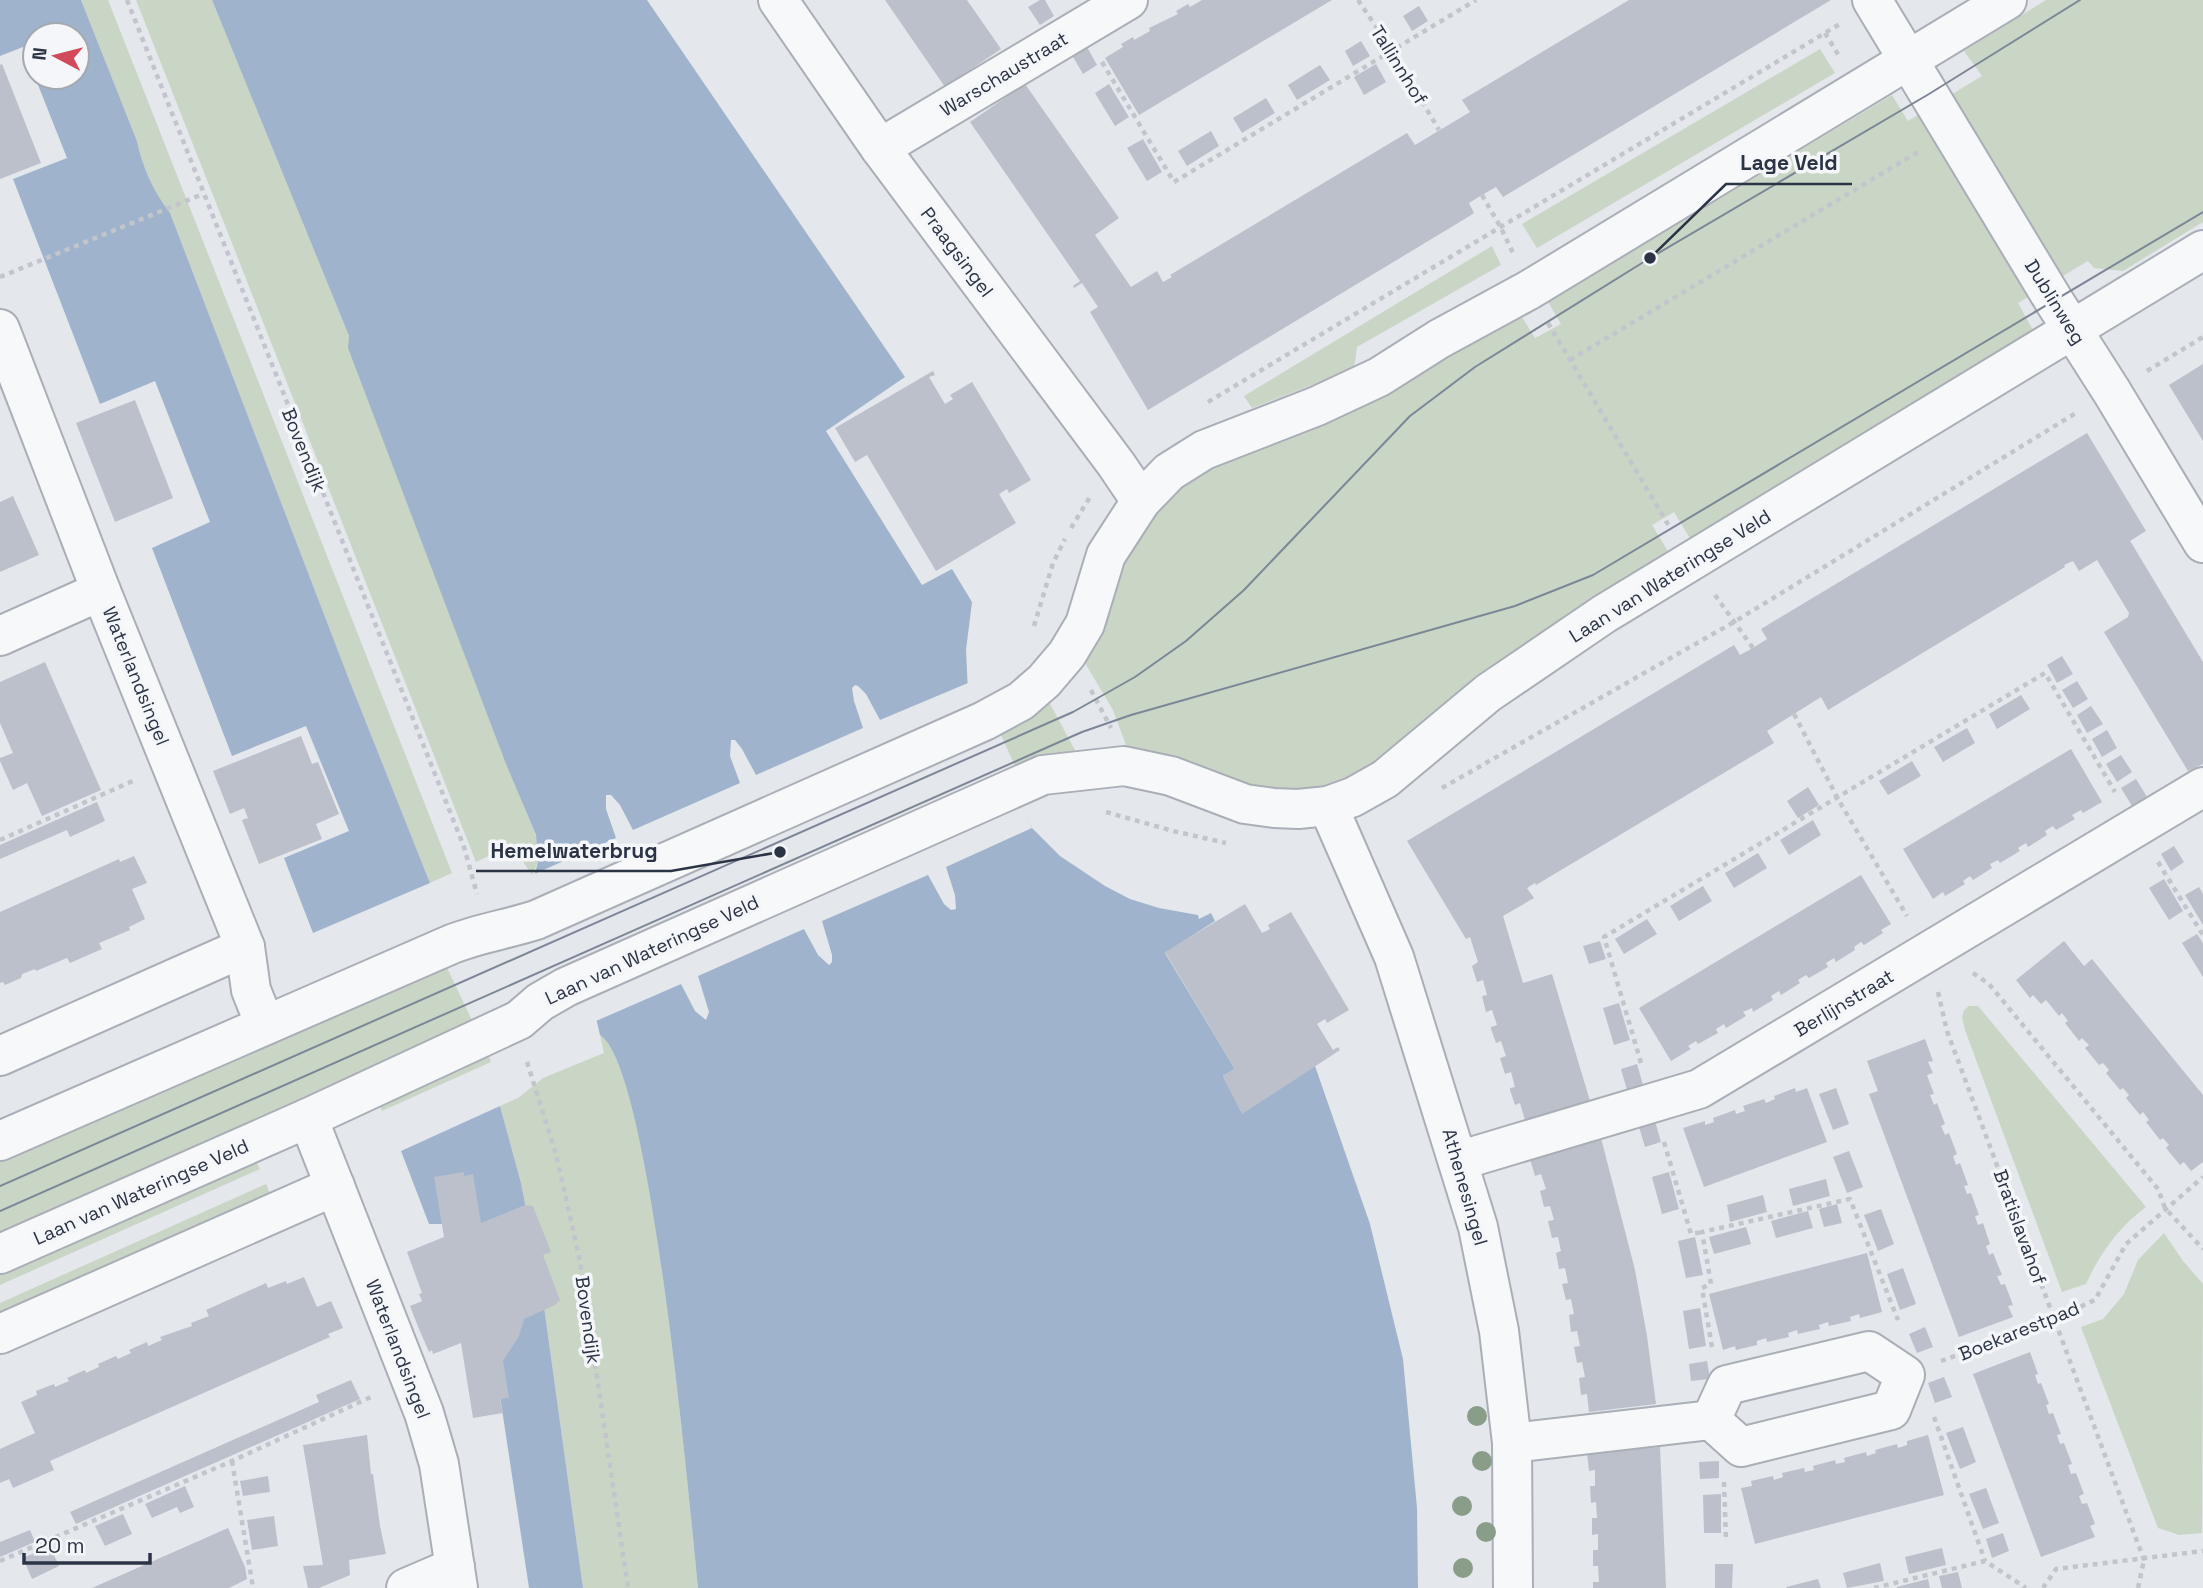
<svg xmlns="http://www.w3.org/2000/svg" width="2203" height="1588" font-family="'Space Grotesk',sans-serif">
<rect width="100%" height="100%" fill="#e4e7ec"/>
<g fill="#c9d6c5">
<path d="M81 0H108L452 873 430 883 350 682 170 213C153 190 143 169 137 141Z"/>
<path d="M136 0H212L349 336V348L506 763 536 836 538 862 532 875 512 845 476 862Z"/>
<path d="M2046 0H2203V222L2123 271 2094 268 2088 261 2018 303 2034 332 1691 540 1674 512 1652 525 1674 561 1363 774 1316 790 1255 789 1129 753 1113 710 1082 658 1132 539 1184 478 1353 403 1522 317 1535 338 1561 324 1548 302 1892 95 1908 121 1982 76 1964 51Z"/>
<path d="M1820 49 1835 73 1537 248 1522 224Z"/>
<path d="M1492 246 1501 265 1357 347 1354 369 1252 408 1244 396Z"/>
<path d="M1047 698 1078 756 1019 775 998 728Z"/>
<path d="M442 957 477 1031 0 1240V1154Z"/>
<path d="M1969 1006H1978L2146 1207C2119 1227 2100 1253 2086 1284L2062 1292 1965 1030 1962 1017 1964 1010Z"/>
<path d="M600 1035C651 1066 690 1510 698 1588H583L541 1285 521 1183 500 1106 518 1098 543 1078 604 1053Z"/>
<path d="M487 1051 491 1062 382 1111 377 1099Z"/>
<path d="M252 1155 260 1169 0 1285V1266Z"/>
<path d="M266 1184 272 1199 0 1319V1303Z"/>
<path d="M2164 1233 2183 1261 2203 1284 2202 1533 2179 1535 2158 1528 2081 1327 2103 1319 2124 1294 2138 1260Z"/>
</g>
<g fill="#9fb4cc" fill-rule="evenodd">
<path d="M0 0H81L137 141C143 169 153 190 170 213L350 682 430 883 313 933 284 858 349 831 306 726 232 756 152 548 210 522 155 381 100 404 13 179 67 158 23 47 0 56ZM77 35V77H35V35Z"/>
<path d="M212 0H647L905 377 826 431 922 585 952 569 972 602 966 650 968 692 1032 828 1060 856 1105 886 1130 899 1159 908 1198 915 1199 919 1211 913 1215 921 1165 953 1235 1069 1223 1076 1242 1113 1315 1066 1370 1224 1403 1359 1417 1508 1418 1588H698C690 1510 651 1066 600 1035L596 1018 535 873 538 862 536 835 506 764 348 348 349 336Z"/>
<path d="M500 1106 521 1183 541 1285 583 1588H529L474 1224H429L401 1151Z"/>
</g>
<path fill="#e4e7ec" d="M968 683 1032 828 946 867 955 895 956 909 951 910 944 904 928 875 822 921 832 955V962L829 965 818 955 804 929 698 976 709 1012 706 1020 695 1011 681 984 596 1021H593L532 875 616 838 606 809V795H611L620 805 633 830 740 783 730 756 731 740H735L742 749 756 775 863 728 854 701 852 688 855 685 858 686 866 694 880 720Z"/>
<g fill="#bbc0ca">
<path d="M885 0H967L1001 49 945 87Z"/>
<path d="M1040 0H1045L1054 16 1040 25 1028 7Z"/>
<path d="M1202 0H1332L1139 115 1105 58 1123 47 1121 44 1133 37 1134 40 1150 31 1149 28 1178 14 1176 11 1188 4 1190 7Z"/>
<path d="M1629 0H1831L1503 197 1496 187 1482 195 1469 203 1474 213 1468 217 1148 410 1090 312 1098 307 1082 283 1074 288 1073 286 1080 281 970 122 1025 84 1119 218 1095 235 1131 287 1157 271 1163 282 1172 277 1170 275 1407 133 1415 145 1470 112 1462 100Z"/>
<path d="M1419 6 1428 21 1412 31 1403 16Z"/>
<path d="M1361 41 1370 56 1353 66 1345 51Z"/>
<path d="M1087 47 1097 65 1083 74 1072 55Z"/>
<path d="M2 64 41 163 0 179V65Z"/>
<path d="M1376 64 1386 82 1364 95 1354 77Z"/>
<path d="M1320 65 1330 80 1297 100 1288 85Z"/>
<path d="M1109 84 1129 117 1115 126 1095 93Z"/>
<path d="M1266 98 1275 113 1242 133 1233 118Z"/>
<path d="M1211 131 1219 146 1187 166 1178 151Z"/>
<path d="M1143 139 1162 172 1147 181 1127 148Z"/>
<path d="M2203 364V441L2169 385Z"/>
<path d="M933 371 935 375 929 377 945 404 953 399 950 395 972 382 1031 480 1009 493 1007 489 999 494 1016 523 936 571 867 455 855 462 835 428Z"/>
<path d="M135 400 173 498 115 522 76 423Z"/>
<path d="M2087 433 2146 531 2130 541 2132 544 2203 662V764L2188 771 2104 632 2128 617 2129 613 2097 560 2079 571 2073 561 2064 565 2065 567 1828 710 1821 697 1767 731 1774 743 1536 885 1535 883 1527 888 1534 898 1503 916 1523 983 1552 974 1590 1101 1525 1120 1520 1103 1515 1105 1510 1090V1088L1515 1087 1511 1072 1505 1074 1500 1058 1506 1056 1501 1041 1496 1043 1491 1029V1027L1497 1025 1492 1010 1486 1012 1482 996 1487 995 1483 980 1477 982 1472 966 1478 962 1470 937 1466 939 1407 841 1734 645 1740 655 1753 648 1767 639 1761 629Z"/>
<path d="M13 496 39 555 0 572V502Z"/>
<path d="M2062 656 2073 674 2057 683 2047 665Z"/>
<path d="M45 662 101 790 42 816 27 783 13 790 0 761V758L13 753 0 723V682Z"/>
<path d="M2077 681 2088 699 2073 708 2062 690Z"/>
<path d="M2021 695 2030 709 1997 729 1989 714Z"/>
<path d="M2091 706 2103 724 2087 733 2077 715Z"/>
<path d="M1967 728 1975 743 1943 762 1934 747Z"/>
<path d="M2107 730 2117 748 2102 757 2092 739Z"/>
<path d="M301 736 312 764 318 762 339 814 316 824 322 839 259 864 242 820 248 818 244 808 230 814 213 771Z"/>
<path d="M2071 749 2102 802 2083 813 2081 810 2072 815 2075 819 2056 830 2053 826 2045 831 2047 835 2028 847 2026 843 2018 848 2020 851 2000 863 1998 860 1990 864 1992 868 1973 880 1970 876 1963 881 1965 884 1945 896 1943 892 1933 899 1903 849Z"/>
<path d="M2121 755 2132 772 2117 782 2106 764Z"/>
<path d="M1912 761 1921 776 1888 795 1879 781Z"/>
<path d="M2136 779 2147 797 2132 806 2121 788Z"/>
<path d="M1808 787 1819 805 1798 818 1787 801Z"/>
<path d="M97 802 105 821 70 837 67 830 0 859V845Z"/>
<path d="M1813 820 1821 835 1789 855 1780 840Z"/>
<path d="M2174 846 2184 862 2171 871 2161 854Z"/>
<path d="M1758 853 1767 868 1734 888 1725 873Z"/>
<path d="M134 856 147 883 132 889 145 919 129 927 130 930 99 943 102 949 70 963 67 958 36 971 35 969 22 974 21 978 5 985 3 982 0 983V912L119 859 120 862Z"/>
<path d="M1861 875 1891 924 1881 930 1883 933 1864 945 1861 942 1854 947 1855 950 1836 962 1834 958 1826 963 1828 967 1809 978 1806 975 1798 980 1800 983 1781 995 1779 991 1771 996 1773 1000 1753 1012 1752 1008 1743 1012 1746 1016 1726 1028 1724 1024 1716 1029 1718 1033 1698 1044 1696 1041 1688 1046 1691 1049 1671 1061 1639 1008Z"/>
<path d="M2164 879 2183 911 2169 920 2149 888Z"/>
<path d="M1703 886 1712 901 1679 921 1670 906Z"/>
<path d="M2199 887 2203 894V925L2185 895Z"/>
<path d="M1245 904 1262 933 1270 929 1268 925 1291 912 1349 1010 1327 1023 1325 1019 1317 1024 1333 1050 1338 1047 1340 1050 1242 1114 1223 1076 1235 1069 1165 952Z"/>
<path d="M1647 919 1657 934 1624 954 1615 939Z"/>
<path d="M2197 934 2203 943V977L2182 943Z"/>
<path d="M1600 941 1606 959 1589 964 1583 946Z"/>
<path d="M2064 941 2084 966 2092 959 2203 1095V1162L2191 1171 2184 1162 2180 1165 2166 1148 2169 1145 2163 1138 2160 1140 2146 1122 2149 1120 2143 1112 2140 1115 2126 1098 2129 1095 2123 1088 2120 1090 2106 1073 2109 1070 2103 1063 2099 1065 2085 1048 2089 1045 2082 1038 2079 1041 2065 1023 2068 1021 2062 1013 2059 1016 2046 1000 2041 1004 2033 995 2030 998 2016 980Z"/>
<path d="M1619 1003 1630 1040 1614 1045 1603 1008Z"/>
<path d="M1925 1039 1933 1061 1928 1062 1933 1073 1927 1075 1934 1094 1930 1095 1934 1105 1937 1103 1945 1124 1941 1126 1945 1135 1949 1133 1957 1154 1953 1156 1956 1165 1960 1163 1968 1185 1964 1186 1967 1194 1971 1193 1979 1215 1975 1216 1978 1225 1983 1223 1990 1244 1986 1246 1989 1255 1993 1253 2002 1275 1997 1276 2001 1285 2005 1284 2013 1305 2008 1306 2013 1317 1959 1337 1869 1094 1878 1091 1867 1061Z"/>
<path d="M1637 1064 1643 1085 1627 1090 1621 1069Z"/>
<path d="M1795 1088 1796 1092 1807 1088 1827 1142 1704 1187 1683 1128 1705 1121V1125L1714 1122 1713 1118 1735 1110 1736 1114 1745 1111 1743 1106 1764 1099 1766 1103 1775 1099 1774 1096Z"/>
<path d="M1836 1088 1849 1124 1833 1130 1819 1094Z"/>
<path d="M1655 1121 1661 1142 1645 1147 1639 1127Z"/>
<path d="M1601 1138 1635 1270 1647 1336 1656 1404 1589 1412 1587 1394 1581 1395 1579 1378 1585 1377 1582 1362 1577 1363 1574 1347 1580 1346 1577 1331 1571 1332 1569 1315 1574 1314 1571 1299 1566 1300 1562 1284 1568 1283 1565 1268 1559 1269 1556 1253 1561 1251 1558 1237 1552 1238 1548 1221 1554 1220 1550 1206 1544 1207 1540 1191 1546 1189 1541 1174 1535 1176 1530 1159Z"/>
<path d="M1849 1151 1863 1187 1847 1193 1833 1157Z"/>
<path d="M464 1172V1176L473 1174 481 1223 525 1205 533 1206 551 1252 543 1255 560 1300 555 1305 524 1319 519 1336 503 1361 509 1398 500 1399 503 1413 473 1418 461 1343 433 1354 432 1350 429 1352 419 1329 410 1306 422 1301 419 1294 422 1293 407 1252 444 1237 434 1177Z"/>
<path d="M1669 1172 1679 1209 1662 1214 1652 1177Z"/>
<path d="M1826 1179 1830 1196 1793 1206 1789 1189Z"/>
<path d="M1763 1195 1767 1212 1730 1222 1727 1205Z"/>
<path d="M1837 1204 1842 1223 1824 1227 1819 1209Z"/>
<path d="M1881 1209 1894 1244 1878 1251 1864 1215Z"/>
<path d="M1808 1211 1813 1228 1776 1238 1771 1221Z"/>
<path d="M1746 1227 1751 1244 1714 1254 1709 1237Z"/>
<path d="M1695 1237 1703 1275 1686 1278 1678 1241Z"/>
<path d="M1867 1253 1882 1312 1860 1318 1859 1314 1850 1317 1851 1321 1829 1326 1828 1322 1819 1325 1820 1329 1798 1334 1797 1330 1788 1333 1789 1337 1767 1342 1766 1338 1757 1341V1345L1736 1350 1735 1346 1723 1350 1709 1294Z"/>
<path d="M1903 1268 1916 1304 1900 1310 1887 1274Z"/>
<path d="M304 1277 317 1307 331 1301 343 1328 328 1334 330 1337 50 1461 54 1470 13 1488 9 1479 0 1483V1449L35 1433 21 1402 37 1395 36 1391 54 1384 55 1387 69 1381 67 1378 85 1370 86 1373 99 1367 98 1364 116 1356 118 1359 131 1353 129 1350 147 1342 148 1346 162 1340 160 1337 192 1326 191 1323 209 1316 206 1310 266 1283 268 1288 286 1281 287 1284Z"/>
<path d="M1700 1308 1706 1346 1689 1349 1683 1311Z"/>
<path d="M1925 1327 1933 1347 1917 1353 1909 1334Z"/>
<path d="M2030 1352 2038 1374 2035 1375 2038 1384 2041 1383 2049 1404 2046 1405 2049 1414 2053 1413 2061 1434 2057 1435 2060 1444 2064 1443 2072 1464 2068 1465 2071 1474 2076 1473 2084 1494 2079 1496 2082 1504 2087 1503 2095 1524 2090 1526 2095 1537 2041 1557 1973 1374Z"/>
<path d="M1707 1361 1710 1379 1691 1381 1689 1364Z"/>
<path d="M1944 1377 1952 1397 1935 1403 1928 1383Z"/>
<path d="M351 1380 360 1399 76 1524 70 1512 319 1402 316 1395Z"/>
<path d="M1963 1427 1976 1462 1960 1469 1946 1433Z"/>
<path d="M367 1435 371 1474H373L380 1526 386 1554 349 1560 350 1575 319 1588H308L303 1566 323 1565 303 1445Z"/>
<path d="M1928 1435 1944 1495 1755 1544 1741 1488 1752 1486 1751 1481 1773 1476 1774 1480 1783 1477 1782 1473 1804 1468 1805 1472 1814 1470 1813 1466 1835 1460 1836 1464 1845 1462 1844 1458 1866 1452 1867 1456 1876 1453 1875 1450 1897 1444 1898 1448 1907 1445V1441Z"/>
<path d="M1660 1447 1666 1588H1593V1582H1599L1598 1566H1593V1550H1598V1534L1592 1535V1518H1597L1596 1502 1591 1503 1590 1486H1595V1470L1589 1471 1587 1453Z"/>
<path d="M1719 1461V1478L1700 1479 1699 1462Z"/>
<path d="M268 1476 270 1492 243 1496 240 1481Z"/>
<path d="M185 1486 194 1507 180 1513 177 1507 152 1518 145 1504Z"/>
<path d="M1986 1488 1999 1523 1983 1529 1969 1494Z"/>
<path d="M1721 1494V1533H1704L1703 1495Z"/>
<path d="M123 1514 132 1534 105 1546 95 1526Z"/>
<path d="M274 1516 278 1546 252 1550 247 1520Z"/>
<path d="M228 1528 245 1567 247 1579 229 1588H92Z"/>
<path d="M30 1530 35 1542 0 1557V1542Z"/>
<path d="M2003 1533 2009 1551 1992 1558 1986 1539Z"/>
<path d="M50 1546 59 1566 32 1579 23 1558Z"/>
<path d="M1942 1548 1946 1565 1909 1574 1905 1557Z"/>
<path d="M1880 1563 1884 1581 1847 1588 1843 1573Z"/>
<path d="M1715 1564H1733L1732 1588H1715Z"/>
<path d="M1958 1572 1962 1588H1942L1939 1576Z"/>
<path d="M1818 1579 1821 1588H1787L1786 1587Z"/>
<path d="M1928 1579 1930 1588H1897V1587Z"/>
</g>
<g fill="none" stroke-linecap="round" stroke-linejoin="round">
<g stroke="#a9aeb7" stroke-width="42">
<g id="minor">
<path d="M778 0 880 148 1116 464 1141 501"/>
<path d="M1872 0 2054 301 2112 392 2203 543"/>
<path d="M880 148 1128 0"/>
<path d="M0 329 101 591 245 947 251 990 265 1025"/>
<path d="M0 636 101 591"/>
<path d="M1328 806 1394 957 1478 1227 1499 1331 1512 1443 1513 1588"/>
<path d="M0 1056 245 947"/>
<path d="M308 1118 424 1413 439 1464 458 1588"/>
<path d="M0 1141 452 944C480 933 508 929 536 920L984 721 1021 701 1044 681 1067 654 1085 624 1106 555 1141 501 1169 472 1204 450 1317 406 1379 377 1439 339 1529 290 2007 0"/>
<path d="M1458 1161 1699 1089 2203 787"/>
<path d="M0 1254 308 1118 519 1020 540 1002 566 987 1043 775 1124 766 1171 776 1245 804 1274 808 1298 809 1328 806 1353 797 1385 779 1488 693 1604 614 2203 250"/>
<path d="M0 1334 335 1186"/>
<path d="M1512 1443 1711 1420 1741 1447 1891 1410 1905 1375 1869 1351 1727 1385 1711 1420"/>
<path d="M406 1588 455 1567"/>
</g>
</g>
<g stroke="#c2c5cb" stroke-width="4.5" stroke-dasharray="5 5" stroke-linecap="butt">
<path d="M127 0 464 847 477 894"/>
<path d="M1358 0 1391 49 1439 130"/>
<path d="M1825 33 1839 56"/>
<path d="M1102 62 1174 182 1476 0"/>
<path d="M1482 195 1500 226 1513 253"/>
<path d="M0 277 203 194"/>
<path d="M1548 323 1669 526"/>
<path d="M1570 360 1918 152"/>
<path d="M2147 371 2203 337"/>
<path d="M1208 402 1840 24"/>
<path d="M1071 528 1090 497"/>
<path d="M1715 595 1753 648"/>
<path d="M1034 626 1053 563 1065 539"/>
<path d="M1091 690 1111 728"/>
<path d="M1794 714 1838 799 1907 916"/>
<path d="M1442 788 1734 622 2076 413"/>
<path d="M1106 812 1173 831 1226 843"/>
<path d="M0 840 135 780"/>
<path d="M2158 862 2203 935"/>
<path d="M1973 973 1989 984 2158 1189 2165 1208 2203 1249"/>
<path d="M1938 992 1947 1031 2144 1560"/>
<path d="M527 1062 556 1154 580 1261 628 1588"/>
<path d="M1641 1063 1604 937 2045 673 2115 792"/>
<path d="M1664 1142 1691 1234 1702 1232"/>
<path d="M1712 1347 1702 1288 1711 1284 1702 1232 1850 1199 1898 1320"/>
<path d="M1941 1361 2054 1319 2095 1300 2126 1244 2203 1177"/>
<path d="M1934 1417 1985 1561"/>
<path d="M232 1461 253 1588"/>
<path d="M1724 1482 1726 1540"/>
<path d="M0 1561 232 1461 373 1396"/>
<path d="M1874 1588 1985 1561 2026 1588"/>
<path d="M2043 1588 2056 1569 2203 1551"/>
<path d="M2138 1588 2144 1560"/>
</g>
<use href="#minor" stroke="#f7f8fa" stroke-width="38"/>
<g stroke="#7d8696" stroke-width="2">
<path d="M0 1186 1073 712 1135 677 1186 641 1244 590 1410 416 1475 367 1650 258 1929 94 2080 0"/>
<path d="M0 1211 1082 732 1131 715 1515 606 1593 575 2203 212"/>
</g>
</g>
<g fill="#899d89">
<circle cx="1477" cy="1416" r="10"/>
<circle cx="1482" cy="1461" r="10"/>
<circle cx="1462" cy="1506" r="10"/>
<circle cx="1486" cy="1532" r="10"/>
<circle cx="1463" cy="1568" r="10"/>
</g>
<g text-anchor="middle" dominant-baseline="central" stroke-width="7" stroke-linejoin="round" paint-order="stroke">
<g font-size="19" fill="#2b3445" stroke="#f4f6f9">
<text transform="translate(1399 65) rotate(58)">Tallinnhof</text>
<text transform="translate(1004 74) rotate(-31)">Warschaustraat</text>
<text transform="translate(957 252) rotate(53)">Praagsingel</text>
<text transform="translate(2055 302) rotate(58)">Dublinweg</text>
<text transform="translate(304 450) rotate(68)">Bovendijk</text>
<text transform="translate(1670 576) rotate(-32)">Laan van Wateringse Veld</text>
<text transform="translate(136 676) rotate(68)">Waterlandsingel</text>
<text transform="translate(652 950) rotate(-25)">Laan van Wateringse Veld</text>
<text transform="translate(1844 1003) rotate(-31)">Berlijnstraat</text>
<text transform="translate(1465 1187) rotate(74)">Athenesingel</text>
<text transform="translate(141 1192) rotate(-24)">Laan van Wateringse Veld</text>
<text transform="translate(2020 1227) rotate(70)">Bratislavahof</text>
<text transform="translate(588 1320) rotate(82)">Bovendijk</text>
<text transform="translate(2019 1331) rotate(-22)">Boekarestpad</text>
<text transform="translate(398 1349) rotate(69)">Waterlandsingel</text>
</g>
</g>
<path fill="none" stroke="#2b3445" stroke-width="2.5" d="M1650 258L1726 184H1852M780 852L671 871H476"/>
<g fill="#2b3445" stroke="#f4f6f9" stroke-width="2.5">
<circle cx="1650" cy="258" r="7"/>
<circle cx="780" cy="852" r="7"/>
</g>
<g font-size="21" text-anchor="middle" font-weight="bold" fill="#2b3445" stroke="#f4f6f9" stroke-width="7" stroke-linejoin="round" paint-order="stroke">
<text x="1789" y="170">Lage Veld</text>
<text x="574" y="858">Hemelwaterbrug</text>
</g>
<g transform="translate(56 56) rotate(277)"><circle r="33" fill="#f4f6f9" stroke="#a4a8b1" stroke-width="2"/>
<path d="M0-5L12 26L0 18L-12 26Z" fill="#d1495b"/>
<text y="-10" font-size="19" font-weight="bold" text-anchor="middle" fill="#2b3445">N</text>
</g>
<path d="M24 1553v10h126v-10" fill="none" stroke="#2b3445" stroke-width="3.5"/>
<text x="35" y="1553" font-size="21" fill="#2b3445" stroke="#f4f6f9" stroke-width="5" paint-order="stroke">20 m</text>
</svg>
